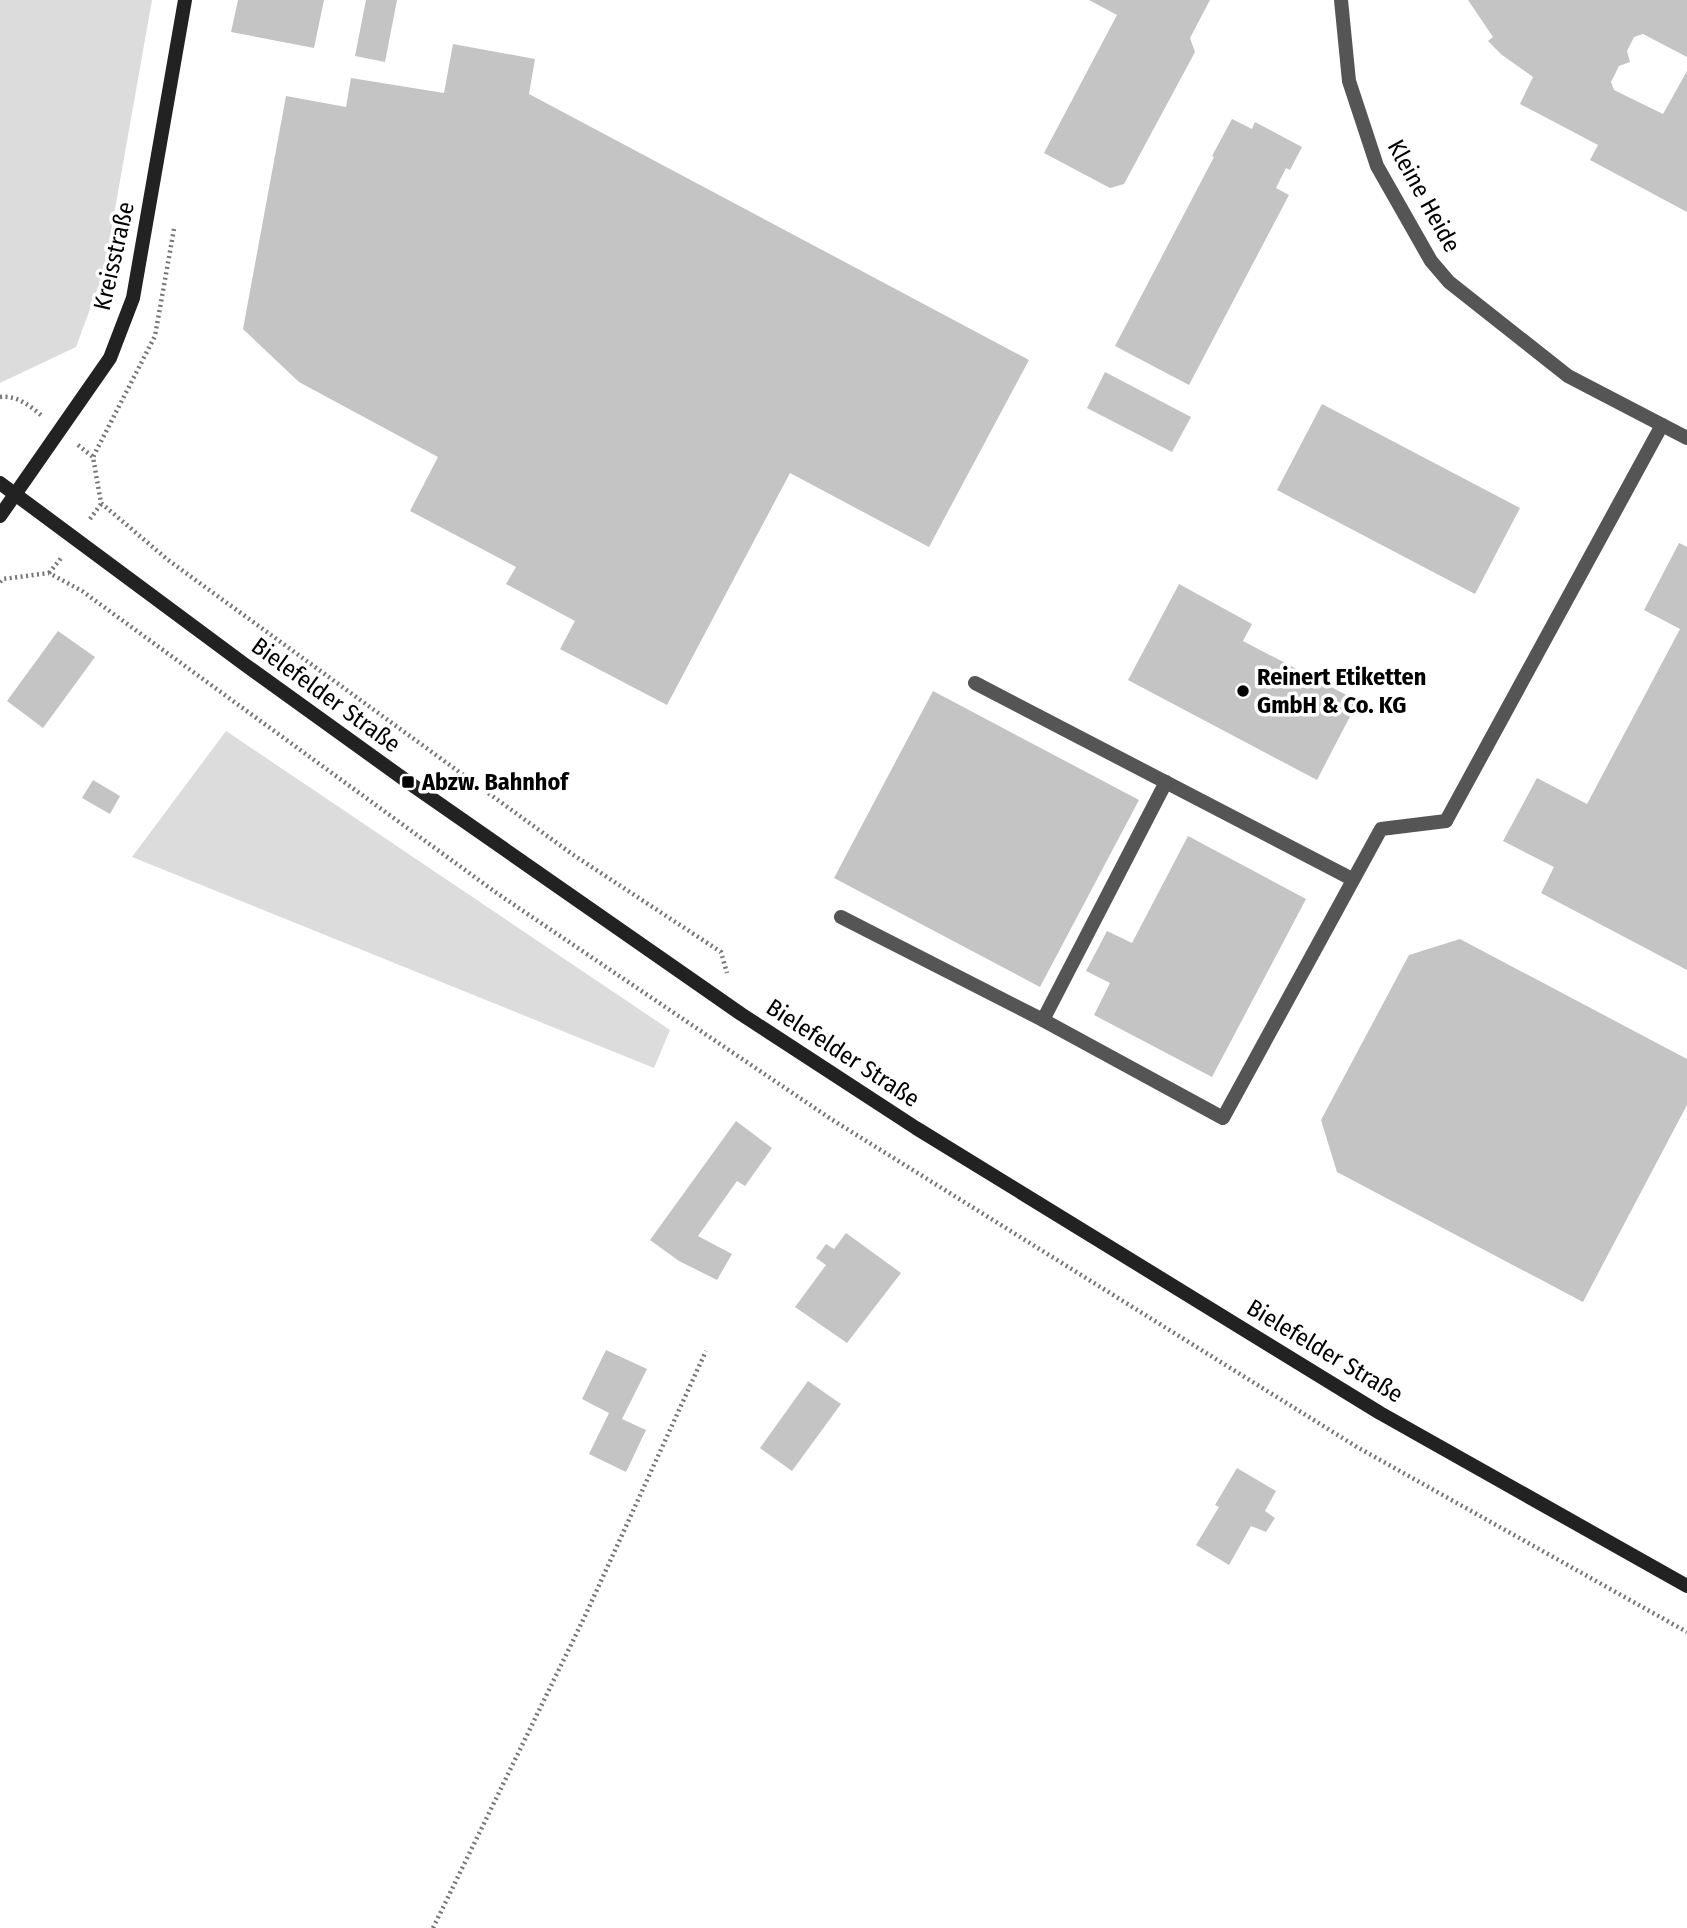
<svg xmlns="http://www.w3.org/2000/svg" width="1687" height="1928" font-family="'Fira Sans Condensed',sans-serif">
<rect width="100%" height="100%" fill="#fff"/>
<g fill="#dcdcdc">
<path d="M0 0H152L104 271 76 347 0 383Z"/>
<path d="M226 731 670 1030 654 1068 132 857Z"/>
</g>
<g fill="#c4c4c4">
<path d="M238 0H324L314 48 231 32Z"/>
<path d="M366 0H397L385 62 355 56Z"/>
<path d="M1089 0H1210L1190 38 1195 52 1124 184 1110 188 1044 153 1117 15Z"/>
<path d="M1468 0H1687V57L1643 34 1634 37 1627 51 1630 62 1619 66 1611 82 1614 90 1663 114 1687 71V212L1590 160 1598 145 1520 104 1533 77 1502 55 1488 41 1493 37Z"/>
<path d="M453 44 535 59 529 94 1029 360 929 547 790 473 667 705 560 649 575 621 506 584 516 567 410 511 438 457 299 382 243 329 286 96 346 107 351 78 444 93Z"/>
<path d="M1232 119 1252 129 1255 122 1302 147 1290 170 1286 168 1276 188 1289 195 1189 385 1115 346 1214 157 1212 156Z"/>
<path d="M1105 372 1191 417 1172 452 1087 408Z"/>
<path d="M1322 404 1520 508 1475 594 1277 490Z"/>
<path d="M1679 543 1687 547V970L1541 893 1554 867 1503 841 1537 778 1587 804 1680 629 1644 610Z"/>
<path d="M1179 584 1252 624 1243 641 1358 701 1317 780 1128 680Z"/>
<path d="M58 631 95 657 43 728 7 701Z"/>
<path d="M933 691 1139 800 1040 987 834 878Z"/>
<path d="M93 780 120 796 110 814 82 798Z"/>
<path d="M1188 836 1306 899 1212 1077 1094 1015 1110 983 1086 971 1107 931 1132 943Z"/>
<path d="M1460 939 1687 1059V1105L1583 1302 1337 1172 1321 1120 1409 955Z"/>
<path d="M736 1121 772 1148 745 1186 737 1181 698 1236 732 1254 717 1280 679 1261 650 1240Z"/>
<path d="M846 1233 901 1273 847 1343 795 1307 826 1265 816 1258 826 1244 834 1249Z"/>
<path d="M606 1350 647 1369 622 1419 646 1430 626 1472 589 1454 609 1413 582 1399Z"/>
<path d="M808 1381 841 1404 792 1471 760 1448Z"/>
<path d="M1237 1468 1276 1491 1265 1511 1275 1518 1266 1532 1251 1526 1229 1565 1196 1545 1219 1507 1215 1505Z"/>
</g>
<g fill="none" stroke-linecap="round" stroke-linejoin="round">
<g stroke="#777" stroke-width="4.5" stroke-dasharray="2 3.5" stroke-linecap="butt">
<path d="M174 229 155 336 93 457 101 503 168 560 572 854 721 952 727 973"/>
<path d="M0 397C16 395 29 405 41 415"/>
<path d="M78 445 93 457"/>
<path d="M90 519 101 504"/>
<path d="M49 573 62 557"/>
<path d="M0 582 3 579 49 573 82 591 498 894 831 1119 1357 1447 1687 1632"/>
<path d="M433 1928 585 1616 706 1351"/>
</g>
<g stroke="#555" stroke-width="14">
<path d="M975 683 1352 879"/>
<path d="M1166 782 1043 1020 1223 1118 1381 829 1446 821"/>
<path d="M841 917 1043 1020"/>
</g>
<g stroke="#555" stroke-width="14">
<path d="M1341 0 1349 81 1377 166 1431 261 1449 282 1568 376 1687 438"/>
<path d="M1446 821 1662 425"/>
</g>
<g stroke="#222" stroke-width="14">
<path d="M0 483 244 664 408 782 741 1014 916 1128 1380 1413 1687 1586"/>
<path d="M0 516 110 358 133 298 185 0"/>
</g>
</g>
<g fill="#000" stroke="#fff" stroke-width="2.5">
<circle cx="1243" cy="691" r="7"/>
<rect x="401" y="775" width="14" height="14" rx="3.5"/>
</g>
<g text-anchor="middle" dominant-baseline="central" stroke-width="7" stroke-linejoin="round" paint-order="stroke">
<g font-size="24" fill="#000" stroke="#fff">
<text transform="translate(1424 196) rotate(61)">Kleine Heide</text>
<text transform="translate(114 256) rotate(-77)">Kreisstraße</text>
<text transform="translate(326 695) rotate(36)">Bielefelder Straße</text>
<text transform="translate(843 1053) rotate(33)">Bielefelder Straße</text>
<text transform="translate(1325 1351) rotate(31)">Bielefelder Straße</text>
</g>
<g font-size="24" font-weight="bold" fill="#000" stroke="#fff" text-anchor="start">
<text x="1257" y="677">Reinert Etiketten<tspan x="1257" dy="28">GmbH &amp; Co. KG</tspan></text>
<text x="422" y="782">Abzw. Bahnhof</text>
</g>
</g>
</svg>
